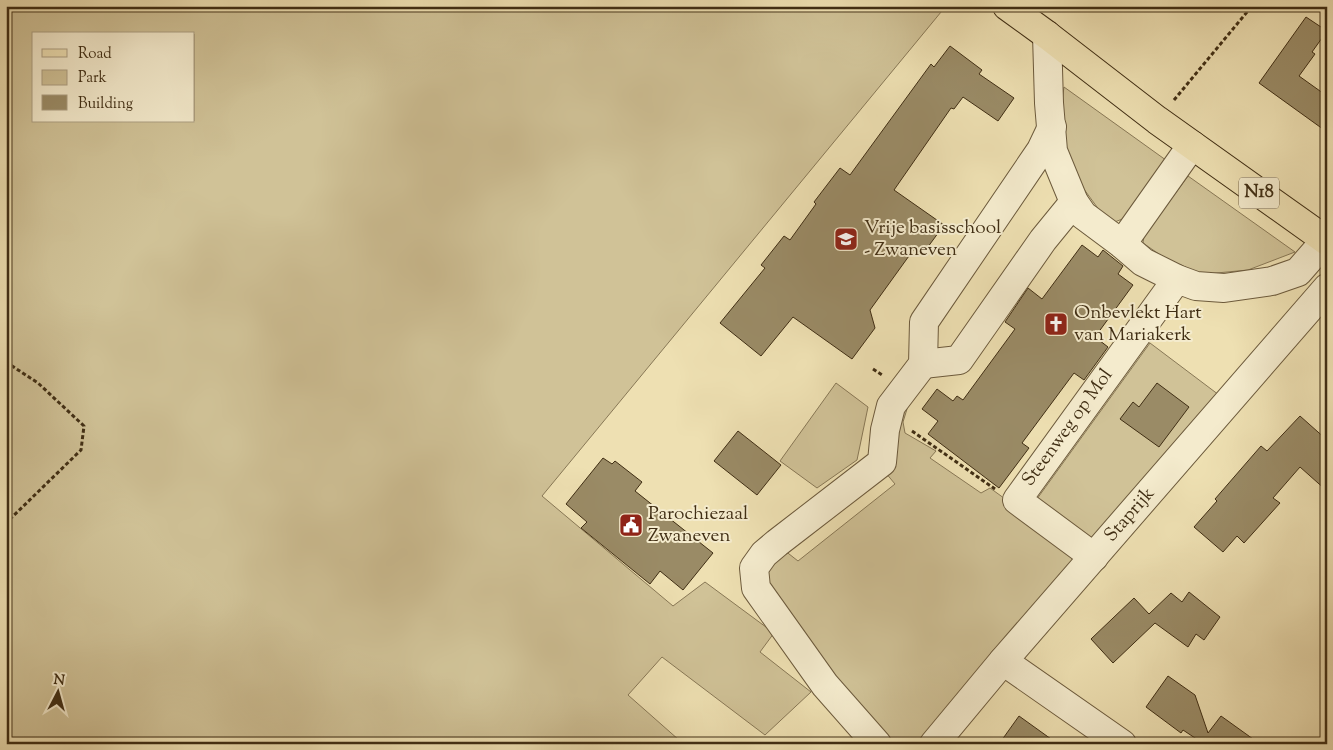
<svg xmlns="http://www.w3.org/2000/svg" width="1333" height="750" font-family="'Sorts Mill Goudy',serif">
<rect width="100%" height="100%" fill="#eee0b2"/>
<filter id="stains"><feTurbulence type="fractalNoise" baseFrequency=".004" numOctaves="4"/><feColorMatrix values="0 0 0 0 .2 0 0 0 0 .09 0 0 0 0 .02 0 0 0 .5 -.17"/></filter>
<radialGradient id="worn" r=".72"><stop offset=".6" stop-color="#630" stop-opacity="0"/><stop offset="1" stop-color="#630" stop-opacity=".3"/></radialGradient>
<g fill="#d0c297" stroke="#887856" fill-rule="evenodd">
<path d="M6 6H946L542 496 673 606 705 582 774 633 760 652 811 692 765 735 662 657 628 695 679 740 675 744H6ZM34 34H194V121H34Z"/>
<path d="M1064 87 1170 163 1125 218 1112 223 1105 218 1078 181 1064 150 1059 122Z"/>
<path d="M1188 176 1295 252 1248 270 1206 274 1179 268 1143 243 1144 236Z"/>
<path d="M1150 343 1223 398 922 744H894L831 683 769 590 767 573 784 550 798 561 895 484 885 472 903 404 907 409 903 422 905 433 936 451 930 458 981 493 990 488 1026 514Z"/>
<path d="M836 383 868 407 857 460 817 488 780 461Z"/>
</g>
<g fill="#9a8b66" stroke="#402e14">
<path d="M1306 17 1327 31 1312 52 1315 54 1299 76 1327 96V132L1259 83Z"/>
<path d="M950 46 982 70 979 74 1014 98 998 121 963 97 954 109 951 108 894 190 944 225 922 255 914 249 870 310 875 328 852 359 793 317 761 356 720 323 765 268 761 265 784 236 790 240 816 204 814 202 840 168 850 175 931 64 934 67Z"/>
<path d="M1082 245 1098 257 1103 250 1123 266 1118 274 1133 285 1095 337 1108 347 1084 380 1074 373 1022 443 1029 448 999 488 928 434 938 421 922 409 937 389 953 401 957 396 963 400 1015 329 1005 322 1028 288 1042 299Z"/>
<path d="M1157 383 1189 407 1159 447 1120 419 1133 402 1139 407Z"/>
<path d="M1300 416 1327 440V491L1300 467 1273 498 1280 503 1244 543 1237 536 1223 552 1194 527 1217 501 1215 499 1261 446 1267 451Z"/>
<path d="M738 431 781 465 757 495 714 461Z"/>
<path d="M603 458 612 464 615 461 642 482 635 491 713 553 683 590 660 571 650 584 581 528 587 522 566 504Z"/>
<path d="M1189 592 1220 617 1204 640 1196 634 1188 647 1155 623 1113 663 1091 639 1134 598 1149 614 1171 593 1182 602Z"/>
<path d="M1168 676 1195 695 1208 733 1221 716 1260 744H1201V742L1183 730 1181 733 1146 707Z"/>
<path d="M1019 716 1058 744H999Z"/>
</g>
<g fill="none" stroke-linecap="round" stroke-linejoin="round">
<g stroke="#6c5a3c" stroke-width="30">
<g id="minor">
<path d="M1047 35 1049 103 1053 151 1074 202 1083 215 1122 244 1143 262 1177 279 1196 286 1224 288 1272 281 1298 272 1326 240"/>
<path d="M1122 244 1192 145"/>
<path d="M923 364 959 360 1043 240 1074 202"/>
<path d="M1094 557 1017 500 1177 279"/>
<path d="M1003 661 1122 744"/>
<path d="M877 744 825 685 756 588 754 568 764 554 777 543 882 462 885 430 891 406 923 364 924 322 1041 150 1052 127"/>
<path d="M934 744 1003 661 1327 288"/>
</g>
</g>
<g stroke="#402e14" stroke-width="30">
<path id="major" d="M1007 6 1047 35 1157 120 1327 241"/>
</g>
<g stroke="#402e14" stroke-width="3" stroke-dasharray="4 2.5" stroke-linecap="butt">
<path d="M1174 100 1252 6"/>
<path d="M6 362 38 383 84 426 81 450 6 523"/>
<path d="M873 369 882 375"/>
<path d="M912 431 995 489"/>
</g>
<use href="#minor" stroke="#f4ebcd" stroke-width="28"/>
<use href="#major" stroke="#eee0b2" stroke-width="28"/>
</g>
<defs>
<g id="school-square" transform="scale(1.25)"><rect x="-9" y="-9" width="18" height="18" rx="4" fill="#8f2418" stroke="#f4ebcd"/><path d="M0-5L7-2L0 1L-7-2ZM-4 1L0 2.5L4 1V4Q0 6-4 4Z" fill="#fff"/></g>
<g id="church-square" transform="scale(1.25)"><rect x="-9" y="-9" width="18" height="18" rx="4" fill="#8f2418" stroke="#f4ebcd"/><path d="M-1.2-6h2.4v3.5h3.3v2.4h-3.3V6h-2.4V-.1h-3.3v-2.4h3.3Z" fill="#fff"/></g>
<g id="civic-square" transform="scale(1.25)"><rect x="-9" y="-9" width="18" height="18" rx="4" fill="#8f2418" stroke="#f4ebcd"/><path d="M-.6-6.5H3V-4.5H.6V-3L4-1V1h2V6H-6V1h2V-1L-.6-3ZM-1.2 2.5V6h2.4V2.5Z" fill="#fff"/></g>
</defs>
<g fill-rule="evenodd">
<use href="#school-square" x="846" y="239"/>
<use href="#church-square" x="1056" y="324"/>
<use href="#civic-square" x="631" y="525"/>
</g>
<g text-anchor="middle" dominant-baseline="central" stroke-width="4" stroke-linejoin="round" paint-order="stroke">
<rect fill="#f4ebcd" stroke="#76674c" stroke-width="1" x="1239" y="177.5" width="40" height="31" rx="4"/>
<g font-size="18" font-weight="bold" fill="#402e14">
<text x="1259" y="193">N18</text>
</g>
<g font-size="19" fill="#402e14" stroke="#f4ebcd" text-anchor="start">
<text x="864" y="228">Vrije basisschool<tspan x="864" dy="22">- Zwaneven</tspan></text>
<text x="1074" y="313">Onbevlekt Hart<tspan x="1074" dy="22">van Mariakerk</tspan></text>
<text x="648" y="514">Parochiezaal<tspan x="648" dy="22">Zwaneven</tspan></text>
</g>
<g font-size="19" fill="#402e14" stroke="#f4ebcd">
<text transform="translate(1068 428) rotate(-54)">Steenweg op Mol</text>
<text transform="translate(1130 515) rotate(-49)">Staprijk</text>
</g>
</g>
<rect width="1333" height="750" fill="none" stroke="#eee0b2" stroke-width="25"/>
<rect x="8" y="8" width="1318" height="735" fill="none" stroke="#402e14" stroke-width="2.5"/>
<rect x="12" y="12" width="1308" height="725" fill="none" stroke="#402e14"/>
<rect x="32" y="32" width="162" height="90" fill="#f4ebcd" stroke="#ac9f83"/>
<rect x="42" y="49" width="25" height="8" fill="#eee0b2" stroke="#ac9f83"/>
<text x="78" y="58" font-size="15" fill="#402e14">Road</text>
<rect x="42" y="70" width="25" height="15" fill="#d0c297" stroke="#ac9f83"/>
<text x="78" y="82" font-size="15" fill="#402e14">Park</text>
<rect x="42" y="95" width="25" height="15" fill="#9a8b66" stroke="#ac9f83"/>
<text x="78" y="108" font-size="15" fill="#402e14">Building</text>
<g transform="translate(58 692) rotate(6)" stroke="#f4ebcd" stroke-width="4" paint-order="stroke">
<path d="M0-4L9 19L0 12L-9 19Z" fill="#402e14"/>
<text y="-8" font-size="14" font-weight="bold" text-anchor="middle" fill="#402e14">N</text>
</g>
<rect width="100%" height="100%" filter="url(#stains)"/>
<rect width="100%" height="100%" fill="url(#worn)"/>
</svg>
